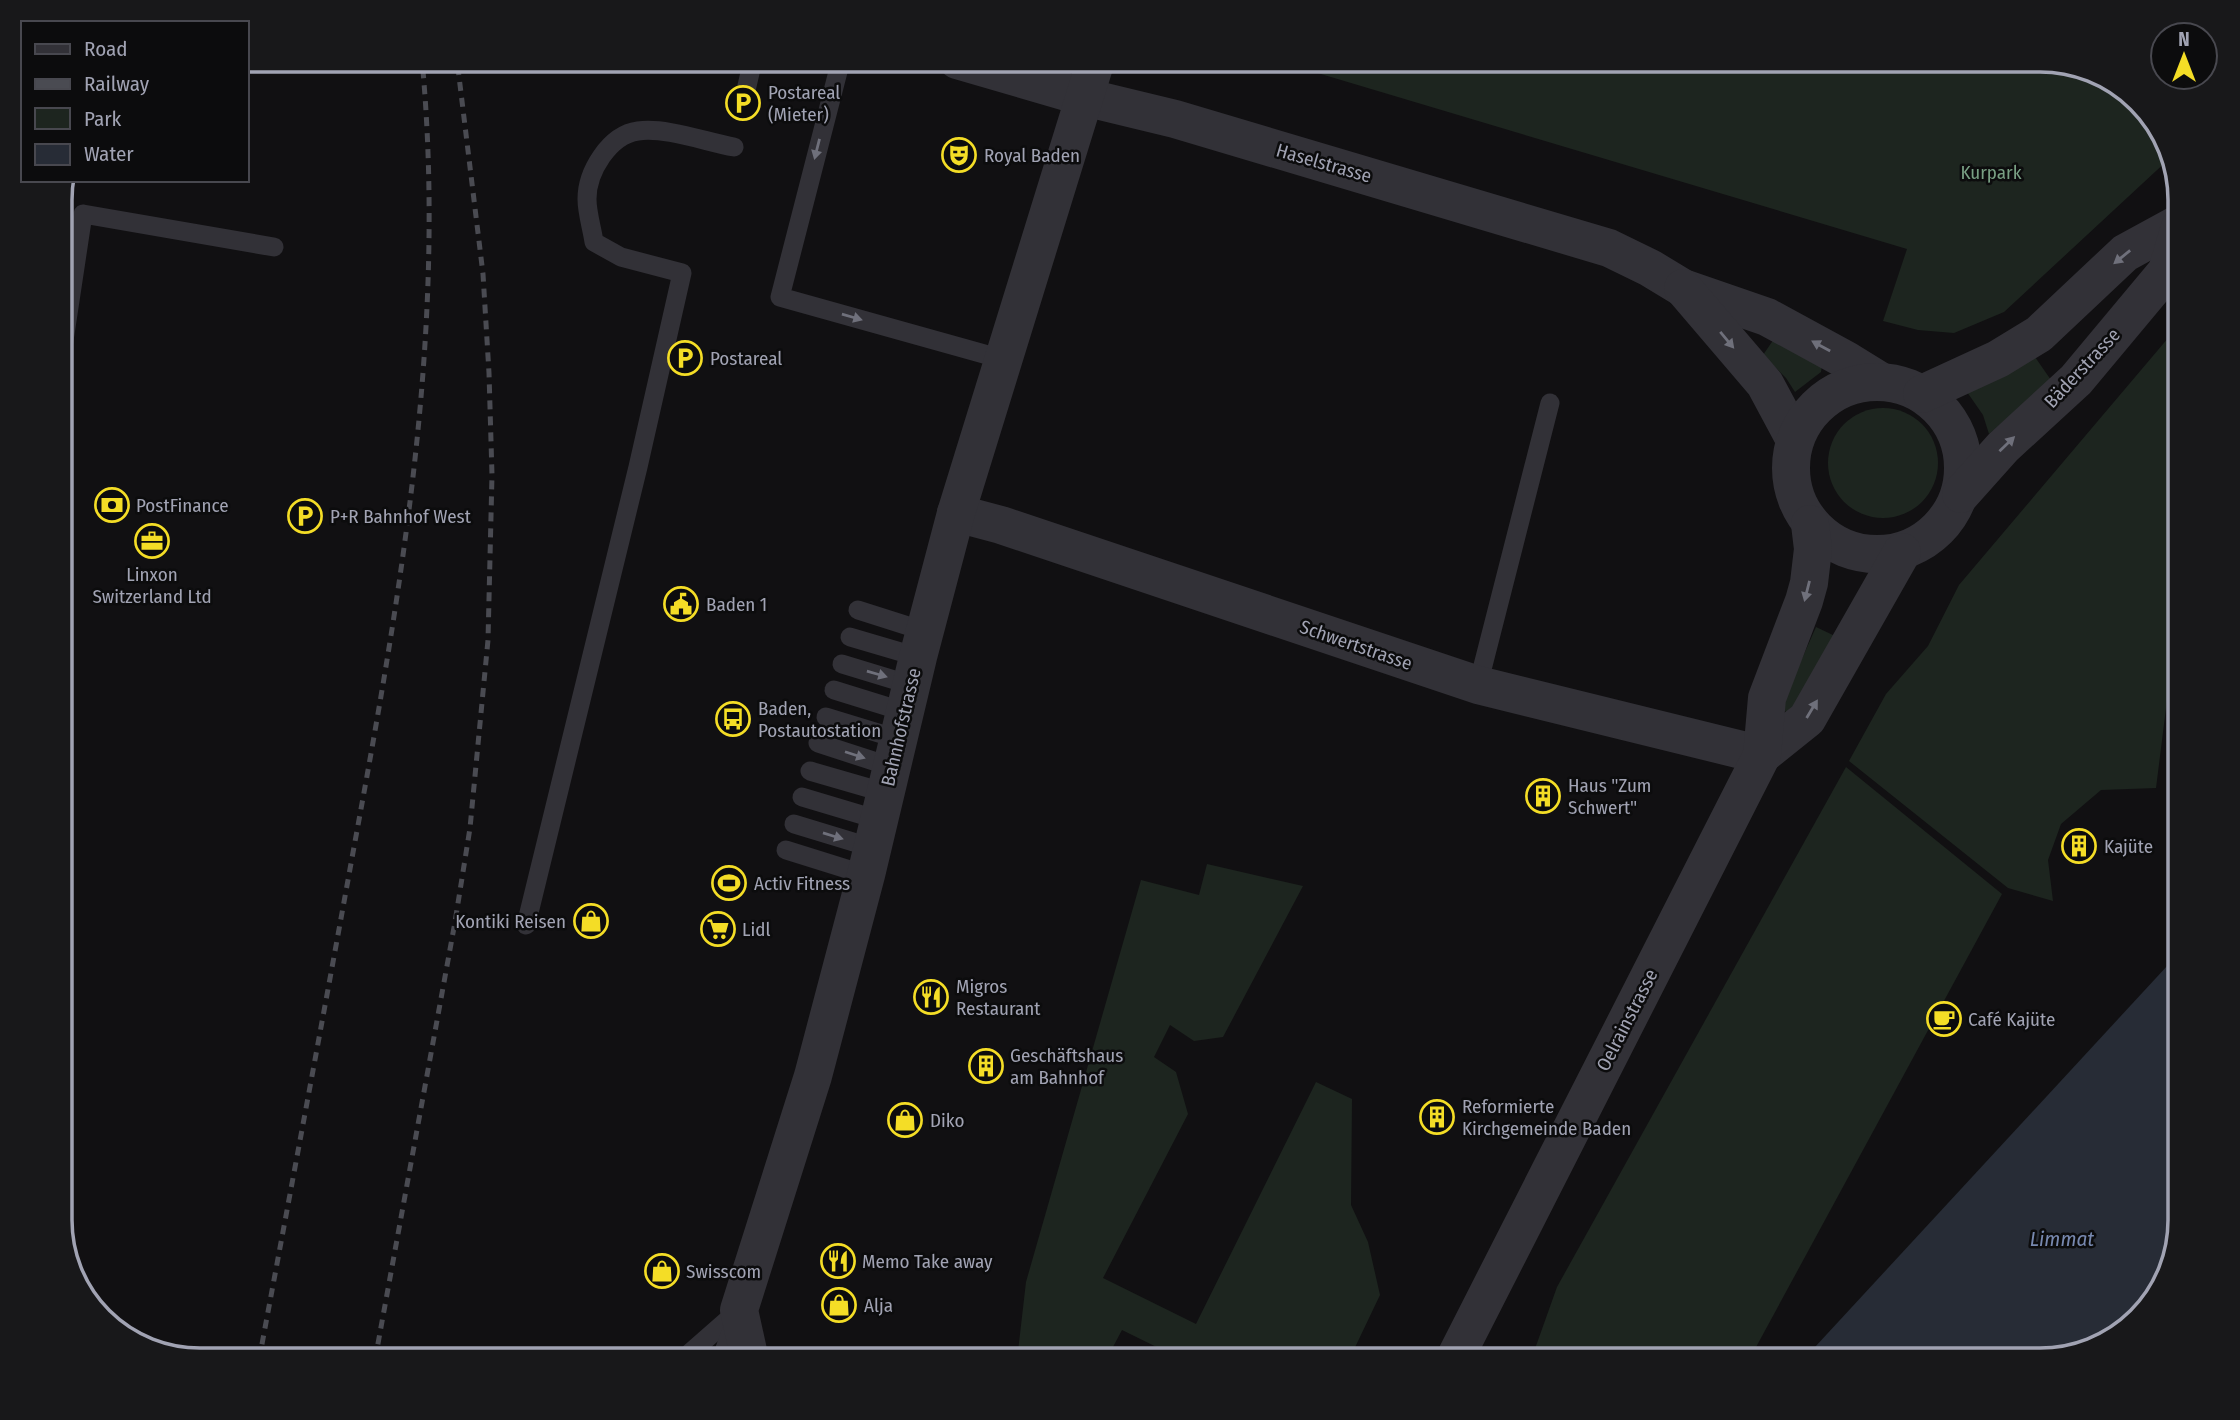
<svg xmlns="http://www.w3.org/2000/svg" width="2240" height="1420" font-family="'Fira Sans Condensed',sans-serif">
<rect width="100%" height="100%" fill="#111012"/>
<g fill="#1d251f">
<path d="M1274 60H2041L2118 83 2162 130 2170 158 2004 312 1954 333 1918 330 1883 321 1907 249Z"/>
<path d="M2180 324V687L2167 700 2156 788 2101 790 2061 824 2048 860 2053 901 2008 888 1849 761 1886 694 1928 646 1959 585Z"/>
<path d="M1776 336 1822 365 1821 372 1795 392 1786 378 1763 355Z"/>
<path d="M2035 357 2051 380 1989 434 1983 415 1967 392Z"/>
<circle cx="1883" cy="463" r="55"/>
<path d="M1816 627 1835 636 1792 712H1786L1781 706Z"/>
<path d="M1846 767 2002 894 1749 1360H1531L1557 1287Z"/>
<path d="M1207 864 1303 886 1223 1037 1194 1041 1170 1025 1154 1057 1176 1072 1188 1114 1103 1278 1196 1324 1316 1082 1352 1099 1351 1205 1368 1242 1380 1295 1349 1360H1183L1122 1330 1106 1360H1017L1026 1282 1141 880 1199 895Z"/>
</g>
<path fill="#272c36" d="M2180 952V1221L2157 1298 2110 1342 2041 1360H1803Z"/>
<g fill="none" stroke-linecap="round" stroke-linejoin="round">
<g stroke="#323137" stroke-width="19">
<path d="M841 60 780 297 1002 359"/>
<path d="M743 103 753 60"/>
<path d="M60 367 83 214 274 247"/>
<path d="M858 610 924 631"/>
<path d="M850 637 918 657"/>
<path d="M842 664 911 685"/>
<path d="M1478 685 1550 403"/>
<path d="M834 690 905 712"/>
<path d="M826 717 898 739"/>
<path d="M818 743 892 767"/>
<path d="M810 771 886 793"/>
<path d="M802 797 879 820"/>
<path d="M794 824 873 848"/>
<path d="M786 850 866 875"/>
<path d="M526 925 638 467 682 273 621 257 594 242C592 228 587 213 587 199 587 172 609 135 638 131 666 127 706 142 734 147"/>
<path d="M682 1360 739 1310"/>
<path d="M721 1360 735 1321"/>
</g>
<g stroke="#323137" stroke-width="38">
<path d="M957 60 1084 97 1175 119 1609 248 1650 268 1683 288 1767 317 1846 360 1880 381"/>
<path d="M1683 288 1765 384 1795 440"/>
<circle cx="1877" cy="468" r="86"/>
<path d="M1922 394 1998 359 2039 334 2125 253 2180 223"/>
<path d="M1961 494 2003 447 2076 380 2167 271 2180 227"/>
<path d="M956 513 1001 525 1478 685 1762 755"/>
<path d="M1762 755 1807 719 1902 552"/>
<path d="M750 1360 739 1310 813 1076 866 875 918 657 956 513 1096 60"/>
<path d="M1454 1360 1762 755 1767 698 1804 601 1809 583 1813 549 1810 524"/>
</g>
<g stroke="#4a4b52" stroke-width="5" stroke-dasharray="9 7" stroke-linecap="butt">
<path d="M259 1360C291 1189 323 1018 354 847 402 587 447 325 422 60"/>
<path d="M375 1360 455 922 470 828 488 640 492 475 489 373 483 274 457 60"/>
</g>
</g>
<defs><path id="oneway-solid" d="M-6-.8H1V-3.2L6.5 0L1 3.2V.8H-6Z" transform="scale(1.75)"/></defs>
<g fill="#6f707b">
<use href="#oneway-solid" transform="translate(817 149) rotate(104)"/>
<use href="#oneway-solid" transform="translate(2122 257) rotate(141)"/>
<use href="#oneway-solid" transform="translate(852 317) rotate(16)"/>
<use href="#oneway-solid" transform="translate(1727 340) rotate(50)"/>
<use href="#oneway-solid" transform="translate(1821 346) rotate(-151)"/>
<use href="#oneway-solid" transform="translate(2007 444) rotate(-44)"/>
<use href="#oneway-solid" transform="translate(1807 591) rotate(104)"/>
<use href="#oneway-solid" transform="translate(877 674) rotate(16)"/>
<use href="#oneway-solid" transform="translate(1812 709) rotate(-59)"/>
<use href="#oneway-solid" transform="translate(855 755) rotate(18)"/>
<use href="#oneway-solid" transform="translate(833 836) rotate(17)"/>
</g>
<defs>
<g id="parking-ring" transform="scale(1.75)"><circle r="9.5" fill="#0c0c0d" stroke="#f4dd26" stroke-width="1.5"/><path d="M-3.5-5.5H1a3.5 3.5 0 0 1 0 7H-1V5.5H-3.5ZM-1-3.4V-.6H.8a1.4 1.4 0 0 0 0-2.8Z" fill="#f4dd26"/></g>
<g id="theatre-ring" transform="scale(1.75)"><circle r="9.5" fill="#0c0c0d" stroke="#f4dd26" stroke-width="1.5"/><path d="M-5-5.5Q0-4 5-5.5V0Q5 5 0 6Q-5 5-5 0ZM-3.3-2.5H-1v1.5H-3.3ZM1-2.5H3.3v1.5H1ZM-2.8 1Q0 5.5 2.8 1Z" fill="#f4dd26"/></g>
<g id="bank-ring" transform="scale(1.75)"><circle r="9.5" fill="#0c0c0d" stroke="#f4dd26" stroke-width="1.5"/><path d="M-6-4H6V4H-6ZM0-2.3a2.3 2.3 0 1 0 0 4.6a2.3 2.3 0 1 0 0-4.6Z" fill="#f4dd26"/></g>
<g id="office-ring" transform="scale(1.75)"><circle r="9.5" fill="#0c0c0d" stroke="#f4dd26" stroke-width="1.5"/><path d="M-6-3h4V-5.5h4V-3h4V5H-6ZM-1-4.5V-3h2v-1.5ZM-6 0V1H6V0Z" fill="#f4dd26"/></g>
<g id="civic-ring" transform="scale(1.75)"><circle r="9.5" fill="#0c0c0d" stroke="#f4dd26" stroke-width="1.5"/><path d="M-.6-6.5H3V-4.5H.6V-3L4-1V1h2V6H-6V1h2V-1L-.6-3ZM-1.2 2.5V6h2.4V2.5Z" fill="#f4dd26"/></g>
<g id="bus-ring" transform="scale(1.75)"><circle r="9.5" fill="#0c0c0d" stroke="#f4dd26" stroke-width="1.5"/><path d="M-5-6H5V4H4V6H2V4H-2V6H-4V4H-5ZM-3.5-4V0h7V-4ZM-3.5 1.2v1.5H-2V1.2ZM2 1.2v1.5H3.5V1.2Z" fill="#f4dd26"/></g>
<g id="building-ring" transform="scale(1.75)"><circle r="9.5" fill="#0c0c0d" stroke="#f4dd26" stroke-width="1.5"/><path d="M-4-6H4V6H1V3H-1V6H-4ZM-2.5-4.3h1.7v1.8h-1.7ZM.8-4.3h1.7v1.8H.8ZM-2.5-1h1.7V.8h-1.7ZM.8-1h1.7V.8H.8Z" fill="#f4dd26"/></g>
<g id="stadium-ring" transform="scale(1.75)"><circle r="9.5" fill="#0c0c0d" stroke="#f4dd26" stroke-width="1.5"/><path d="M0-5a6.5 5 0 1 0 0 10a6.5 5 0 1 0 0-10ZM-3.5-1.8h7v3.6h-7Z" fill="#f4dd26"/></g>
<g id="shop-ring" transform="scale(1.75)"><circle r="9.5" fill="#0c0c0d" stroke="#f4dd26" stroke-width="1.5"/><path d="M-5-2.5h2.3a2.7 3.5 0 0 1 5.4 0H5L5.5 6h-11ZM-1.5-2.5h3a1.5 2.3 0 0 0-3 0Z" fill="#f4dd26"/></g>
<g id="supermarket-ring" transform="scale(1.75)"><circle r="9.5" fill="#0c0c0d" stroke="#f4dd26" stroke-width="1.5"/><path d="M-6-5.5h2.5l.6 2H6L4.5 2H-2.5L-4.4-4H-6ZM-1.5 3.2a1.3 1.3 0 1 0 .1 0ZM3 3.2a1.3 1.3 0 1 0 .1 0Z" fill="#f4dd26"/></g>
<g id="restaurant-ring" transform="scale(1.75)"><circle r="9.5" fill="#0c0c0d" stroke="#f4dd26" stroke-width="1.5"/><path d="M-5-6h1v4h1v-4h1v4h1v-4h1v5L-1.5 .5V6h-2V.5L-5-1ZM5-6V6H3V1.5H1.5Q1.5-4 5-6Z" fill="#f4dd26"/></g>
<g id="cafe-ring" transform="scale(1.75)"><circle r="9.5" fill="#0c0c0d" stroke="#f4dd26" stroke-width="1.5"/><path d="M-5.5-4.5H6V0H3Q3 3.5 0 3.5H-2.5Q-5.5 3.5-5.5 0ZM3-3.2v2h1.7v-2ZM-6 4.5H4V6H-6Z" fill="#f4dd26"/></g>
</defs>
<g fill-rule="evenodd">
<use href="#parking-ring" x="743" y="103"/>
<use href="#theatre-ring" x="959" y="155"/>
<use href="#parking-ring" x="685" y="358"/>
<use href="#bank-ring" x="112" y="505"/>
<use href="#parking-ring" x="305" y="516"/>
<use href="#office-ring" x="152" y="541"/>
<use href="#civic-ring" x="681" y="604"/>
<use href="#bus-ring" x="733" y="719"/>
<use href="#building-ring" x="1543" y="796"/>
<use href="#building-ring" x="2079" y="846"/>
<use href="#stadium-ring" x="729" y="883"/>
<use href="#shop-ring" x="591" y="921"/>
<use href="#supermarket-ring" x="718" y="929"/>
<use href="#restaurant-ring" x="931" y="997"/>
<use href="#cafe-ring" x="1944" y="1019"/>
<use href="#building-ring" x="986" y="1066"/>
<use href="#building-ring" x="1437" y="1117"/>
<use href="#shop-ring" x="905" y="1120"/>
<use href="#restaurant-ring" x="838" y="1261"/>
<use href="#shop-ring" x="662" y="1271"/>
<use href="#shop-ring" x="839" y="1305"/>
</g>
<g text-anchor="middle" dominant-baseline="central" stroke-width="5" stroke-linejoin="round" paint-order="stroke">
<g font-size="19" fill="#a1a3b3" stroke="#0c0c0d" text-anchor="start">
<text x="768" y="92">Postareal<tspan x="768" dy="22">(Mieter)</tspan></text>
<text x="984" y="155">Royal Baden</text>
<text x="710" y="358">Postareal</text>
<text x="136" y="505">PostFinance</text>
<text x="330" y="516">P+R Bahnhof West</text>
<text x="152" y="574" text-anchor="middle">Linxon<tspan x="152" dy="22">Switzerland Ltd</tspan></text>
<text x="706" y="604">Baden 1</text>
<text x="758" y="708">Baden,<tspan x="758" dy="22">Postautostation</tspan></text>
<text x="1568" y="785">Haus "Zum<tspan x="1568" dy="22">Schwert"</tspan></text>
<text x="2104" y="846">Kajüte</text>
<text x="754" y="883">Activ Fitness</text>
<text x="566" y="921" text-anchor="end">Kontiki Reisen</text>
<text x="742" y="929">Lidl</text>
<text x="956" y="986">Migros<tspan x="956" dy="22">Restaurant</tspan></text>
<text x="1968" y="1019">Café Kajüte</text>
<text x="1010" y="1055">Geschäftshaus<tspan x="1010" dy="22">am Bahnhof</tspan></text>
<text x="1462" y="1106">Reformierte<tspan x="1462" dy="22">Kirchgemeinde Baden</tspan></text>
<text x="930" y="1120">Diko</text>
<text x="862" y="1261">Memo Take away</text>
<text x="686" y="1271">Swisscom</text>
<text x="864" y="1305">Alja</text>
</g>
<g font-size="19" fill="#a1a3b3" stroke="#0c0c0d">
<text transform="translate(1324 163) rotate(16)">Haselstrasse</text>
<text transform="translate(2082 368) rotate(-47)">Bäderstrasse</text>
<text transform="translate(1356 645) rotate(19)">Schwertstrasse</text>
<text transform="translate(901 727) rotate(-77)">Bahnhofstrasse</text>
<text transform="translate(1627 1020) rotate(-63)">Oelrainstrasse</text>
</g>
<g font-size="19" fill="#789f83" stroke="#0c0c0d">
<text x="1991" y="172">Kurpark</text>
</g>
<g font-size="21" font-style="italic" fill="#7788af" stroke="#0c0c0d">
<text x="2062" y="1239">Limmat</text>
</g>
</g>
<path d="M0 0H2240V1420H0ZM200 72H2040A128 128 0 0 1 2168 200V1220A128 128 0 0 1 2040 1348H200A128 128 0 0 1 72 1220V200A128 128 0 0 1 200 72Z" fill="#18181a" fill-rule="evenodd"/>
<path fill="none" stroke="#a1a3b3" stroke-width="3.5" d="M200 72H2040A128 128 0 0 1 2168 200V1220A128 128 0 0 1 2040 1348H200A128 128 0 0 1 72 1220V200A128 128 0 0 1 200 72Z"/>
<rect x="21" y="21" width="228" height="161" fill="#0c0c0d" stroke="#48484f" stroke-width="2"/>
<rect x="35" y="44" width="35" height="10" fill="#323137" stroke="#48484f" stroke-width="2"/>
<text x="84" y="56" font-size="21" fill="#a1a3b3">Road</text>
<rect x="35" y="79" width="35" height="10" fill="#4a4b52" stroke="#48484f" stroke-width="2"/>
<text x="84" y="91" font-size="21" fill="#a1a3b3">Railway</text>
<rect x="35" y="108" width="35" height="21" fill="#1d251f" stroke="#48484f" stroke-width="2"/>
<text x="84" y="126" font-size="21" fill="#a1a3b3">Park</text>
<rect x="35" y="144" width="35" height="21" fill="#272c36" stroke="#48484f" stroke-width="2"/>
<text x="84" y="161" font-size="21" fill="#a1a3b3">Water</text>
<g transform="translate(2184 56)"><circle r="33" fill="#0c0c0d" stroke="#48484f" stroke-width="2"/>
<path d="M0-5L12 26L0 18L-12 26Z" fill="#f4dd26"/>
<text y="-10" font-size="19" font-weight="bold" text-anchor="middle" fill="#a1a3b3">N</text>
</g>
</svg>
